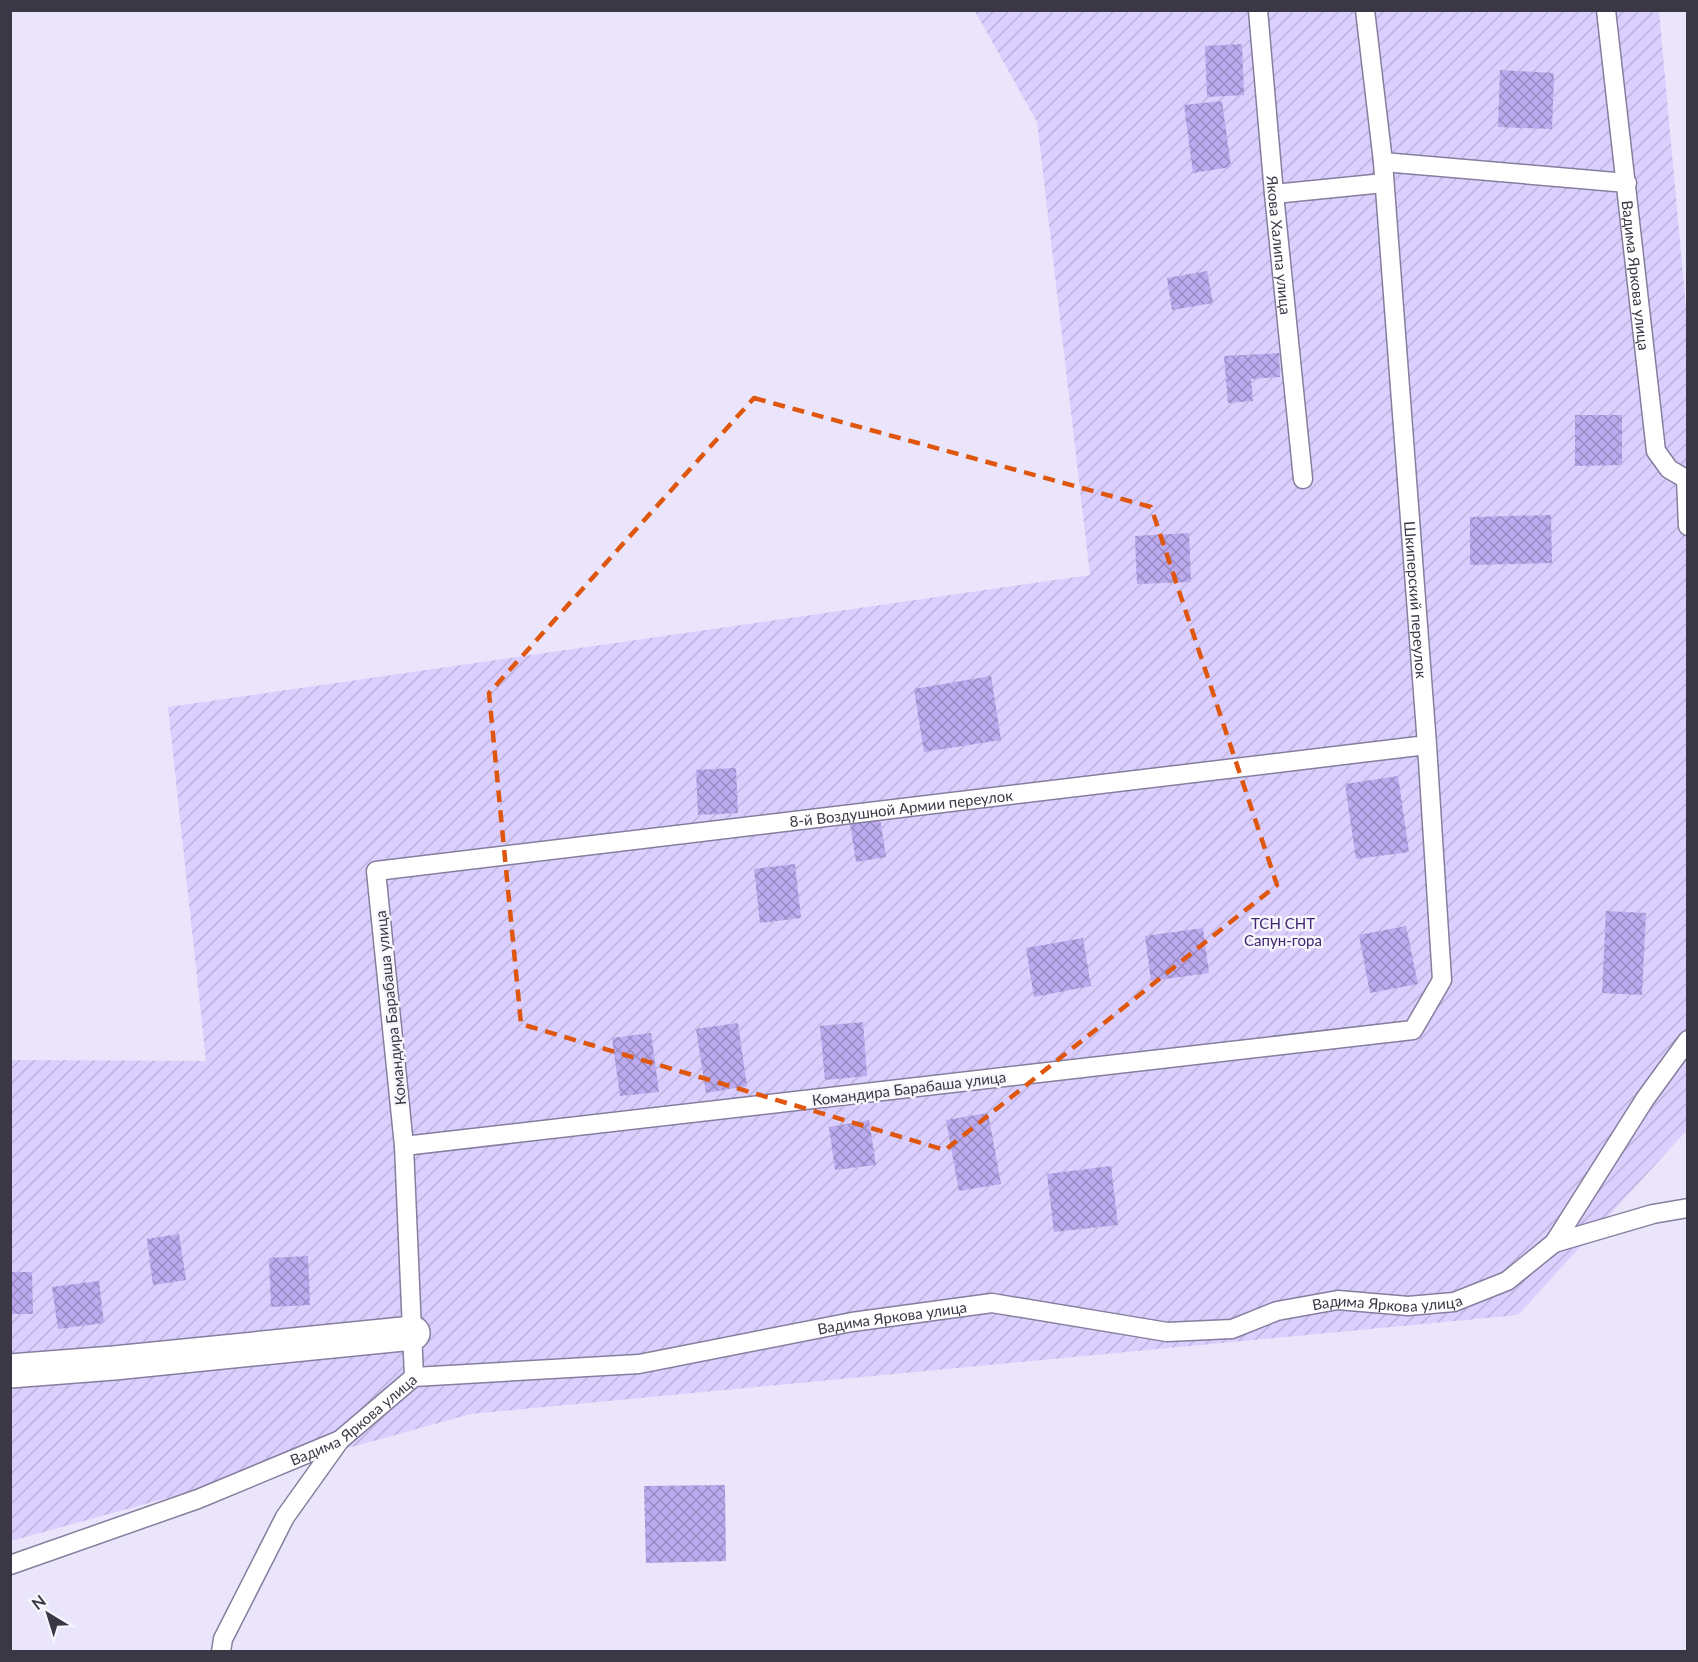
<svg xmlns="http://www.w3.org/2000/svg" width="1698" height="1662" font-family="Lato,sans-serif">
<defs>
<pattern id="garden-furrows" width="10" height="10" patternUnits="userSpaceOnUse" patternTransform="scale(1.5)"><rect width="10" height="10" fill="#dacffe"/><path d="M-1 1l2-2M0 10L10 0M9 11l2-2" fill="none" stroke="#bcb2db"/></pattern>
<pattern id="building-cross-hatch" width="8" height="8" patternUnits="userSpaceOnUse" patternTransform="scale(1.5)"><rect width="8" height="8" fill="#bae"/><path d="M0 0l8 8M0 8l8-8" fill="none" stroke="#998bc3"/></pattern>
</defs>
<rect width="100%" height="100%" fill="#eae5fb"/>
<path fill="url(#garden-furrows)" d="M975 11H1659L1688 330 1687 1130 1518 1315 471 1414 11 1541V1060L206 1061 168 707 1090 575 1037 122Z"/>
<g fill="url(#building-cross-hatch)">
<path d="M1242 44 1244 95 1207 97 1205 46Z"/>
<path d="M1500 70 1554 73 1552 129 1498 127Z"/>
<path d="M1222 101 1231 167 1193 173 1184 105Z"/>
<path d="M1207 271 1213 303 1172 310 1167 278Z"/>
<path d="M1279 353 1280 377 1251 379 1253 401 1228 403 1224 356Z"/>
<path d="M1575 415H1622V465L1575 466Z"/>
<path d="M1551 515 1552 563 1470 565V517Z"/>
<path d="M1189 533 1191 582 1137 584 1135 536Z"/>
<path d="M991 676 1001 740 924 752 914 689Z"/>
<path d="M736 768 738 813 698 815 696 770Z"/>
<path d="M1398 776 1409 852 1356 859 1345 784Z"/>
<path d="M880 818 886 857 856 862 850 823Z"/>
<path d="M795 864 801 918 760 923 754 869Z"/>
<path d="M1606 911 1646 913 1642 995 1602 993Z"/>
<path d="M1406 926 1418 984 1370 993 1359 935Z"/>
<path d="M1203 928 1209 973 1151 981 1145 936Z"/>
<path d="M1083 938 1091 986 1034 997 1026 948Z"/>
<path d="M863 1022 867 1076 825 1080 820 1026Z"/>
<path d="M738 1023 747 1086 706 1093 696 1029Z"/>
<path d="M651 1033 659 1092 620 1096 612 1038Z"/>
<path d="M988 1113 1001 1184 959 1191 946 1120Z"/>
<path d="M869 1120 876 1165 835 1170 829 1127Z"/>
<path d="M1111 1166 1118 1225 1054 1232 1047 1174Z"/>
<path d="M179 1234 186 1280 153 1285 147 1239Z"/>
<path d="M308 1256 310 1305 271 1307 269 1258Z"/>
<path d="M10 1272H32L33 1314H10Z"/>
<path d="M99 1281 104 1323 58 1329 52 1287Z"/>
<path d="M725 1485 726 1561 646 1563 644 1486Z"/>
</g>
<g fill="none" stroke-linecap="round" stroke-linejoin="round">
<g stroke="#867e9e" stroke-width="21">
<g id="lane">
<path id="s1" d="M1258 10 1274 194 1303 479"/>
<path id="s2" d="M1365 10 1383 162 1427 745 1442 980 1413 1030 404 1146 376 871 1427 745"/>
<path id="s3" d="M1606 10 1656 451 1669 469 1686 479 1688 526"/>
<path d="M1383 162 1627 183"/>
<path d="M1274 194 1384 183"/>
<path d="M404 1146 414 1377"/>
<path d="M1554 1243 1653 1214 1688 1208"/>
<path id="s4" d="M10 1565 198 1499 340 1440 414 1377 639 1364 852 1322 992 1303 1167 1332 1232 1329 1277 1311 1338 1300 1408 1306 1454 1302 1507 1281 1554 1243 1645 1099 1688 1040"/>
<path d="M221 1652 223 1639 285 1517 340 1440"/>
</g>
</g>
<g stroke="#867e9e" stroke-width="36">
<path id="street" d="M10 1371 114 1363 413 1333"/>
</g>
<use href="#lane" stroke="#fff" stroke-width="18"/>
<use href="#street" stroke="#fff" stroke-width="33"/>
</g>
<path fill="none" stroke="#df570f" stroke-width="4.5" stroke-dasharray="12 8" stroke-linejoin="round" d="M754 398 1151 507 1277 885 945 1150 521 1024 489 693Z"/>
<g text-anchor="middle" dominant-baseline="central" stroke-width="5" stroke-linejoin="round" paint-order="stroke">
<g font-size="15" fill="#3b3846" stroke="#f6f5fc">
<text stroke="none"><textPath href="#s1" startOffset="236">Якова Халипа улица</textPath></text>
<text stroke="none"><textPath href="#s3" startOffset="267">Вадима Яркова улица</textPath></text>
<text stroke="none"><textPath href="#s2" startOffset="592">Шкиперский переулок</textPath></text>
<text stroke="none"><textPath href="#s2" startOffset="2852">8-й Воздушной Армии переулок</textPath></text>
<text transform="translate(390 1008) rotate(-96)">Командира Барабаша улица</text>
<text transform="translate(909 1088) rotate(-7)">Командира Барабаша улица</text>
<text stroke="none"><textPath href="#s4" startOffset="1436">Вадима Яркова улица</textPath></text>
<text stroke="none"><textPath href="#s4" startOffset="933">Вадима Яркова улица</textPath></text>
<text stroke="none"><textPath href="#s4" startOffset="375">Вадима Яркова улица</textPath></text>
</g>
<g font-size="15" fill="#402472" stroke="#f6f5fc">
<text x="1283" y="923">ТСН СНТ<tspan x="1283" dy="17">Сапун-гора</tspan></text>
</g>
</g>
<rect width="1698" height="1662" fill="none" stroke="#3b3846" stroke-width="24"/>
<g transform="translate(48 1614) rotate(322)" stroke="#f6f5fc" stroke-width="4.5" paint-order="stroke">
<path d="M0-4.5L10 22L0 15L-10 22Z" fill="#3b3846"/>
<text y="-9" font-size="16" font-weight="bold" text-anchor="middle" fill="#3b3846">N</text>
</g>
</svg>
